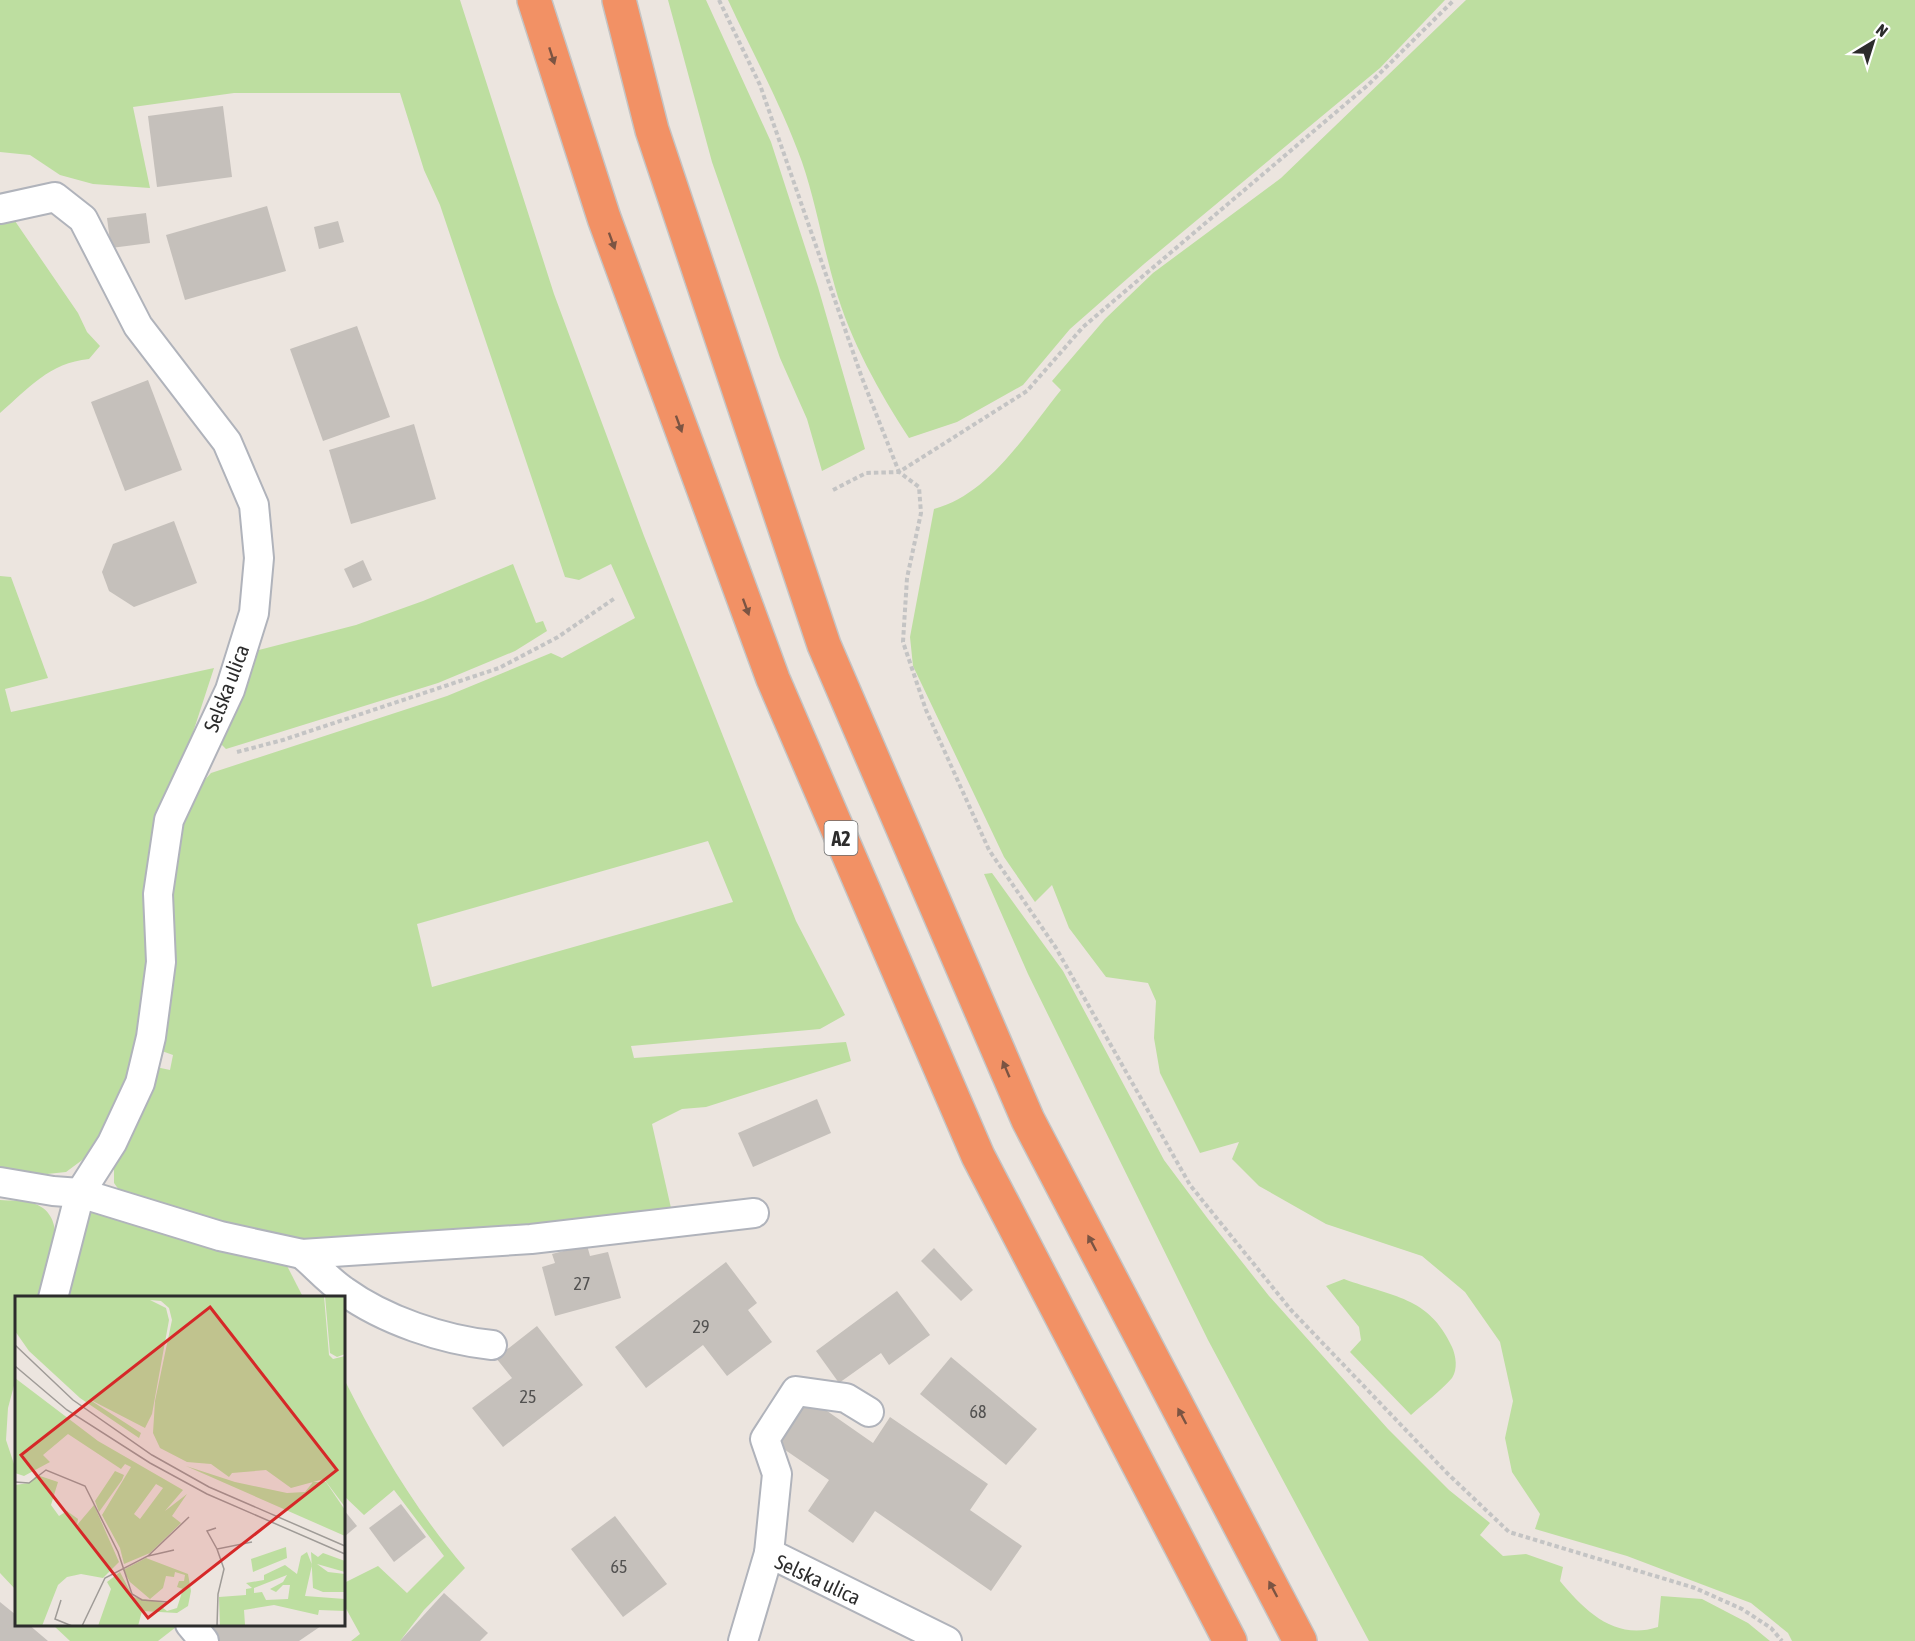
<svg xmlns="http://www.w3.org/2000/svg" width="1915" height="1641" font-family="'Asap Condensed',sans-serif">
<rect width="100%" height="100%" fill="#ece5df"/>
<g fill="#bddea0" fill-rule="evenodd">
<path d="M0 0H460L554 294 644 536 796 921 845 1015 820 1029 631 1046 634 1058 846 1042 851 1061 706 1107 682 1109 652 1124 671 1208 473 1233 308 1244 127 1201 114 1183V1162L156 1067 170 1070 173 1055 159 1050 169 884 176 833 193 793 211 773 447 696 551 653 562 658 635 618 611 564 579 580 565 577 440 205 424 170 400 93H234L133 107 150 188 93 184 60 175 30 155 0 152ZM708 841 733 902 432 987 417 924Z"/>
<path d="M668 0H706L771 142 818 287 865 449 822 471 807 419 780 358 712 162Z"/>
<path d="M728 0H1445L1380 68 1144 264 1070 329 1023 385 957 422 909 438C879 392 850 340 835 287 823 246 816 203 802 162 782 106 753 54 728 0Z"/>
<path d="M1466 0H1915V1641H1792L1788 1633 1751 1603 1627 1556 1535 1529 1540 1514 1512 1472 1505 1438 1513 1401 1500 1342 1465 1292 1422 1256 1326 1224 1259 1186 1232 1159 1239 1142 1200 1153 1160 1073 1154 1038 1156 1001 1148 983 1106 977 1069 928 1052 885 1035 902 1004 857 913 666 910 637 934 509C990 494 1026 433 1061 390L1052 381 1105 319 1153 273 1281 178Z"/>
<path d="M0 205H4L78 313 87 332 100 346 89 359C49 363 29 388 0 413Z"/>
<path d="M513 564 536 623 543 621 547 631 515 651 438 683 226 749 215 738 243 654 356 625 423 601Z"/>
<path d="M0 576 11 577 48 678 5 689 11 712 214 668 169 806 149 1000 122 1098 93 1152 66 1172 47 1174 0 1171Z"/>
<path d="M992 873 1063 971 1164 1160 1208 1219 1269 1296 1388 1429 1449 1490 1490 1523 1480 1535 1503 1556 1526 1554 1563 1567 1560 1581C1585 1611 1615 1641 1658 1627L1661 1596 1702 1599 1748 1623 1770 1641H1369L1208 1340 1028 974 984 874Z"/>
<path d="M0 1200C10 1201 23 1200 32 1203 72 1214 50 1270 44 1297L16 1298V1378L8 1408 6 1440 16 1470V1590L0 1573Z"/>
<path d="M91 1212 283 1258 303 1297 65 1298 82 1218Z"/>
<path d="M1344 1279C1392 1297 1429 1296 1452 1347 1456 1356 1458 1369 1452 1378 1441 1391 1424 1403 1411 1415L1350 1352 1361 1340 1359 1327 1326 1286Z"/>
<path d="M344 1379C377 1445 416 1511 465 1568L424 1610 400 1641H351L360 1634 344 1605V1583L378 1566 407 1593 444 1556 394 1490 364 1515 344 1496Z"/>
<path d="M174 1624 176 1627 158 1641H70L53 1625Z"/>
</g>
<g fill="#c5c0bb">
<path d="M223 106 232 177 157 187 148 116Z"/>
<path d="M267 206 286 271 185 300 166 235Z"/>
<path d="M146 213 150 243 111 248 107 218Z"/>
<path d="M338 221 344 242 319 249 314 227Z"/>
<path d="M357 326 390 417 323 441 290 349Z"/>
<path d="M148 380 182 470 125 491 91 402Z"/>
<path d="M414 424 436 499 351 524 329 450Z"/>
<path d="M174 521 197 583 134 607 109 591 102 572 113 544Z"/>
<path d="M363 560 372 580 353 588 344 569Z"/>
<path d="M817 1099 831 1133 753 1167 738 1133Z"/>
<path d="M587 1245 590 1256 608 1252 621 1298 555 1316 542 1267 555 1263 552 1254Z"/>
<path d="M934 1248 973 1290 961 1301 921 1261Z"/>
<path d="M726 1262 757 1303 748 1310 772 1342 727 1376 703 1345 646 1388 615 1347Z"/>
<path d="M897 1291 930 1335 889 1365 881 1353 839 1383 816 1351Z"/>
<path d="M537 1326 583 1385 503 1447 472 1408 512 1378 496 1358Z"/>
<path d="M951 1357 1037 1429 1006 1465 920 1394Z"/>
<path d="M807 1397 873 1443 890 1417 988 1484 970 1510 1022 1546 991 1591 875 1511 853 1543 808 1511 829 1480 775 1443Z"/>
<path d="M401 1504 426 1537 394 1562 369 1528Z"/>
<path d="M344 1510 357 1526 344 1537Z"/>
<path d="M615 1516 667 1584 623 1617 571 1549Z"/>
<path d="M444 1593 488 1633 480 1641H400Z"/>
<path d="M0 1602 16 1615V1624H28L48 1641H0Z"/>
<path d="M214 1624H324L299 1641H189Z"/>
</g>
<g fill="none" stroke-linecap="round" stroke-linejoin="round">
<g stroke="#b0b3bb" stroke-width="32">
<g id="street">
<path d="M0 209 55 197 83 219 138 326 227 442 254 505 259 558 254 613 230 690 169 820 158 894 161 962 151 1037 140 1083 112 1143 80 1193 53 1298"/>
<path d="M0 1182 53 1191 80 1193 220 1236 302 1254 531 1239 754 1213"/>
<path d="M302 1254C316 1266 329 1281 344 1291 384 1320 443 1340 492 1345"/>
<path d="M769 1553 777 1474 765 1439 796 1391 846 1398 869 1412"/>
<path d="M190 1624 204 1641"/>
<path d="M743 1641 769 1553 947 1641"/>
</g>
</g>
<g stroke="#c4c4c4" stroke-width="36">
<g id="highway">
<path d="M534 0 604 218 773 679 978 1156 1230 1641"/>
<path d="M619 0 652 130 824 645 1028 1120 1300 1641"/>
</g>
</g>
<g stroke="#c4c4c4" stroke-width="4" stroke-dasharray="4.5 3" stroke-linecap="butt">
<path d="M719 0 760 85 862 378 899 472 1027 391 1083 327 1368 85 1454 0"/>
<path d="M833 490 866 473 899 472 919 487 921 513 907 578 903 642 926 710 989 850 1056 948 1190 1185 1291 1310 1447 1473 1509 1532 1695 1588 1742 1609 1771 1628 1782 1641"/>
<path d="M237 752 283 740 499 668 558 637 615 598"/>
</g>
<use href="#street" stroke="#fff" stroke-width="28"/>
<use href="#highway" stroke="#f29165" stroke-width="33"/>
</g>
<defs><path id="oneway-solid" d="M-6-.8H1V-3.2L6.5 0L1 3.2V.8H-6Z" transform="scale(1.5)"/></defs>
<g fill="#7b5443">
<use href="#oneway-solid" transform="translate(552 56) rotate(72)"/>
<use href="#oneway-solid" transform="translate(612 241) rotate(70)"/>
<use href="#oneway-solid" transform="translate(679 424) rotate(70)"/>
<use href="#oneway-solid" transform="translate(746 607) rotate(70)"/>
<use href="#oneway-solid" transform="translate(1006 1069) rotate(-113)"/>
<use href="#oneway-solid" transform="translate(1092 1243) rotate(-118)"/>
<use href="#oneway-solid" transform="translate(1182 1416) rotate(-118)"/>
<use href="#oneway-solid" transform="translate(1273 1589) rotate(-118)"/>
</g>
<g text-anchor="middle" dominant-baseline="central" stroke-width="4.5" stroke-linejoin="round" paint-order="stroke">
<g font-size="18" fill="#525150">
<text x="582" y="1283">27</text>
<text x="701" y="1326">29</text>
<text x="528" y="1396">25</text>
<text x="978" y="1411">68</text>
<text x="619" y="1566">65</text>
</g>
<rect fill="#fff" stroke="#6b6b6b" stroke-width="1.5" x="824.5" y="821" width="33" height="34" rx="4.5"/>
<g font-size="20" font-weight="bold" fill="#2c2c2c">
<text x="841" y="838">A2</text>
</g>
<g font-size="21" fill="#2c2c2c" stroke="#fff">
<text transform="translate(226 688) rotate(-69)">Selska ulica</text>
<text transform="translate(818 1579) rotate(25)">Selska ulica</text>
</g>
</g>
<g transform="translate(15 1296)">
<rect width="330" height="330" fill="#ece5df"/>
<path d="M0 0H309L314 59 318 63 330 60V211L309 183 276 192 251 174 217 177 214 181 196 168 172 166 145 152 138 137 140 105 157 24 154 12 146 5 135 4 151 12 154 24 137 118 130 132 72 102 126 137 124 142 65 102 14 55 0 35ZM310 0H330V58L322 61 315 57ZM0 82 83 145 168 194 150 215 172 198 157 220 166 227 135 257 109 268 105 252 87 219 116 171 110 168 106 173 53 138 28 159 35 166 9 180 0 177ZM141 188 148 192 125 223 119 218ZM171 170 220 186 272 197 290 196 298 186H311L330 214V240ZM100 175 109 179 107 184 84 216 80 205ZM22 179 43 186 36 209 44 220 52 215 63 223 62 229 79 209 104 266 88 282 66 278 52 281 43 289 27 330H0V189L14 187ZM271 251 272 262 238 276 236 263ZM292 256 297 269 290 300 330 303V315L304 314 303 319 259 309 229 314 230 329 205 330 204 301 231 299V293L237 292 231 287 249 284V279L270 269 282 278 286 260ZM272 279 268 286 255 293 261 296 268 289H275L273 303 251 304 247 296 239 297V292ZM296 256 303 261 308 257 330 265V276L302 268 313 276 330 278V296H308L298 292ZM131 262 173 278 176 295 173 310 162 317 127 315 123 330H83L96 293 92 286 105 276 118 301 149 307 148 312 152 315 162 312 168 293 162 291 164 285H169L170 279 160 276 159 281 151 280 148 292 135 303 115 286 108 274Z" fill="#bddea0" fill-rule="evenodd"/>
<path fill="none" stroke="#9f9b97" stroke-width="1.5" d="M0 49 58 104 137 159 194 191 330 250M0 70 52 114 135 167 192 198 330 258M0 186 14 187 31 174 70 190 103 256 117 298 127 304 153 306M201 232 192 235 202 253M133 260 159 254M46 304 40 323 57 330M67 330 90 282 133 260 174 221M202 330 203 298 209 273 202 253 237 246"/>
<path fill="#d62828" fill-opacity="0.15" stroke="#d62828" stroke-width="3" d="M195 11 322 174 133 322 6 159Z"/>
<rect width="330" height="330" fill="none" stroke="#2c2c2c" stroke-width="3"/>
</g>
<g transform="translate(1873 42) rotate(38)" stroke="#ffffff" stroke-width="4.5" paint-order="stroke">
<path d="M0-4.5L10 22L0 15L-10 22Z" fill="#2c2c2c"/>
<text y="-9" font-size="16" font-weight="bold" text-anchor="middle" fill="#2c2c2c">N</text>
</g>
</svg>
